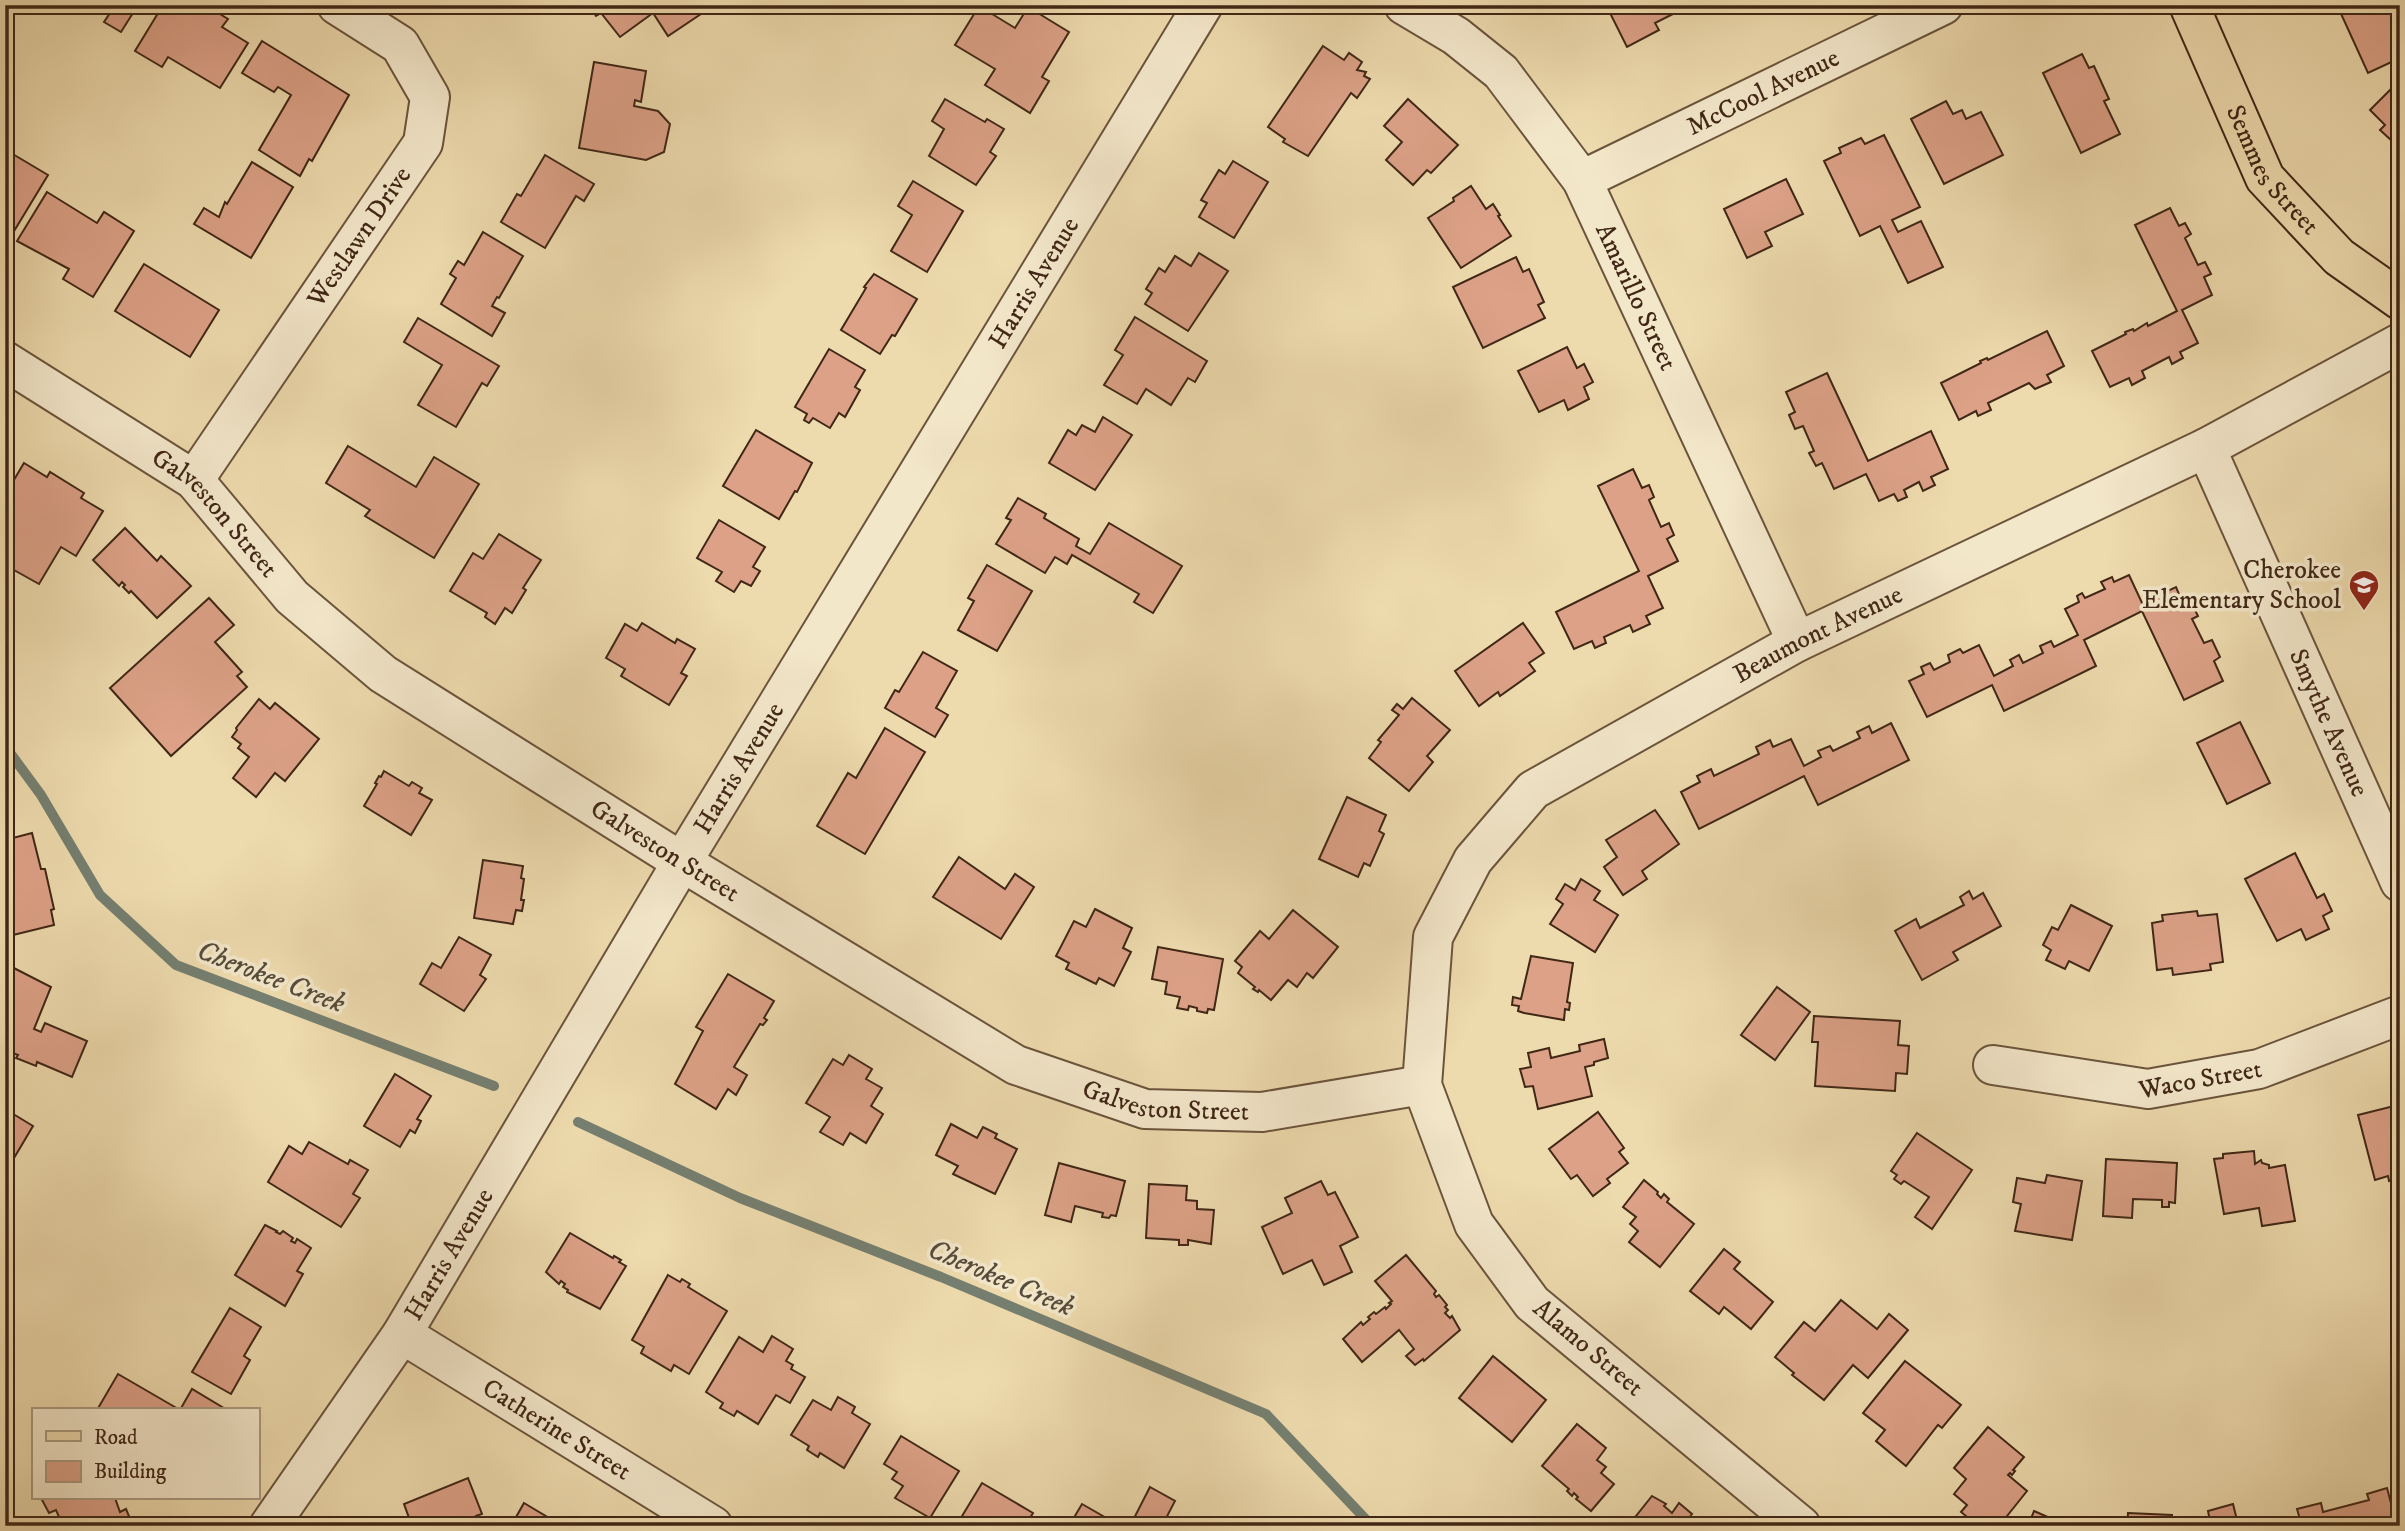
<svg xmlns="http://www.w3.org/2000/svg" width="2405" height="1531" font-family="'IM FELL DW Pica',serif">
<rect width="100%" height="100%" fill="#eddaad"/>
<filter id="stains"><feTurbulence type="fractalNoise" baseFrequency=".00286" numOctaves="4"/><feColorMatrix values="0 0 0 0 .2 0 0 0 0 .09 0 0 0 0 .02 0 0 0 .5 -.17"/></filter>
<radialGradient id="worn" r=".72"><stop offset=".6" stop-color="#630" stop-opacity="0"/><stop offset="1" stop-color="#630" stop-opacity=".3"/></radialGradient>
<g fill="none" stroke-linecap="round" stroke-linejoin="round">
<g stroke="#757f70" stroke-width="10">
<path d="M5 746 41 795 100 895 176 965 494 1086"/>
<path d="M578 1122 740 1198 941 1277 1266 1414 1372 1526"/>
</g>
</g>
<g fill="#dca187" stroke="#402716" stroke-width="2">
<path d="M97 5H138L121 32 104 22 110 13Z"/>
<path d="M163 5H205L228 19 222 27 248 43 220 88 168 57 162 67 135 51Z"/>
<path d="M589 5H700L704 12 668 36 653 13 620 37 601 13 596 16Z"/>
<path d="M1606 5H1684L1685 8 1655 23 1659 30 1627 47Z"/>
<path d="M2337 5H2400V58L2368 73Z"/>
<path d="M979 6 1015 28 1028 7 1069 32 1042 77 1049 81 1030 113 985 85 995 69 955 45Z"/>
<path d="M262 41 349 95 312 161 309 159 300 176 259 150 291 95 278 87 274 92 242 73Z"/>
<path d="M1323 46 1344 60 1349 53 1362 62 1357 70 1366 72 1364 76 1370 79 1357 98 1351 93 1308 156 1283 142 1285 139 1268 127Z"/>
<path d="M2082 54 2089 68 2094 66 2109 99 2104 101 2120 134 2081 153 2043 73Z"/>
<path d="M594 62 646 71 641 102 635 100 634 106 658 111 670 124 664 152 646 160 579 148Z"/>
<path d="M2400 80V140L2395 136 2391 140 2380 130 2385 125 2370 110Z"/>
<path d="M945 99 985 122 987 119 1004 129 990 152 996 156 976 185 929 156 944 129 932 121Z"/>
<path d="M1408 99 1458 145 1431 173 1427 170 1413 185 1386 160 1402 142 1384 126Z"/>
<path d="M1946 101 1953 114 1962 110 1966 119 1981 112 2003 155 1944 184 1911 119Z"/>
<path d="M1884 135 1920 207 1892 220 1898 232 1921 221 1943 267 1908 283 1880 226 1860 236 1824 161 1841 153 1839 148 1861 138 1865 144Z"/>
<path d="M11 153 48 175 8 241 5 240V156L8 158Z"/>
<path d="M545 155 594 184 584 201 576 196 545 248 501 222 517 194 521 196Z"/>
<path d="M1233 161 1268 182 1234 238 1199 217 1207 203 1201 200 1219 170 1225 174Z"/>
<path d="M252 162 293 187 251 258 194 224 204 208 219 217 225 202 227 204Z"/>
<path d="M1786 179 1803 214 1765 232 1772 246 1747 258 1724 209Z"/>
<path d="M913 181 963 211 927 272 891 251 912 215 898 206Z"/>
<path d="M1471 186 1486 209 1493 204 1500 215 1498 216 1511 236 1461 268 1428 218 1454 201 1453 198Z"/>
<path d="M47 192 97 223 104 212 134 231 93 297 63 279 69 269 17 241Z"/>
<path d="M2170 208 2179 226 2185 223 2191 234 2185 238 2198 265 2205 262 2211 274 2204 277 2212 295 2182 310 2198 343 2180 352 2183 358 2172 364 2169 357 2142 371 2145 378 2132 385 2129 378 2110 387 2092 351 2126 334 2125 332 2133 329 2134 331 2147 323 2148 326 2177 311 2135 225Z"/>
<path d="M483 232 523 256 499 298 497 297 492 306 505 313 492 336 441 304 456 278 450 274 458 261 464 265Z"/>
<path d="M1199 253 1228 271 1188 331 1145 304 1152 293 1146 289 1159 268 1165 272 1175 256 1191 266Z"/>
<path d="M1516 257 1523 272 1529 269 1544 302 1538 305 1545 318 1483 348 1453 287Z"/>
<path d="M144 264 219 310 190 357 115 311Z"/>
<path d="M874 274 917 299 895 336 892 335 880 354 841 330 866 288 864 287Z"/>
<path d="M1135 317 1207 361 1195 382 1188 378 1171 405 1146 389 1137 404 1104 385 1123 355 1115 350Z"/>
<path d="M418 318 499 366 487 386 482 383 456 427 418 405 442 365 404 342Z"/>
<path d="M2047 331 2064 366 2047 375 2051 382 2035 389 2029 383 1988 403 1991 410 1978 416 1976 411 1959 420 1941 383 1981 363 1980 361 1987 358 1988 360Z"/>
<path d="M1567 347 1577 368 1584 364 1593 382 1584 387 1589 399 1568 410 1564 400 1539 412 1518 371Z"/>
<path d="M829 349 865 370 855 387 860 390 845 417 839 413 830 428 813 418 809 423 804 420 807 414 795 407Z"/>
<path d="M1827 373 1868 461 1931 431 1948 469 1931 477 1935 485 1923 491 1919 482 1904 490 1907 497 1898 501 1894 494 1879 501 1866 474 1834 489 1822 463 1816 466 1809 453 1814 451 1803 426 1795 429 1789 415 1795 412 1786 392Z"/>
<path d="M1103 417 1132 435 1095 490 1049 463 1068 430 1076 435 1082 425 1095 432Z"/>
<path d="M756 430 812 463 797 492 795 491 779 519 723 486Z"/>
<path d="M348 446 416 487 434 457 479 484 434 558 365 516 370 510 326 483Z"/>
<path d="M24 463 47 477 50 472 84 493 81 498 103 511 76 556 61 547 39 584 5 565V495Z"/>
<path d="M1633 469 1642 488 1649 485 1654 497 1649 500 1661 527 1669 523 1674 535 1667 539 1678 561 1648 576 1663 608 1646 616 1650 624 1633 632 1630 625 1604 637 1606 643 1595 648 1592 641 1574 649 1556 612 1639 571 1598 486Z"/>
<path d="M1018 498 1046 514 1044 518 1079 539 1076 546 1090 554 1109 523 1182 566 1153 613 1134 602 1139 594 1072 555 1067 564 1055 557 1045 573 996 544 1011 520 1006 518Z"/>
<path d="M719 520 765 547 753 567 760 571 751 586 741 581 734 592 716 581 722 572 697 558Z"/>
<path d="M125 528 157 561 161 556 191 586 157 618 131 591 129 593 123 587 125 585 122 582 119 586 93 560Z"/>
<path d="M499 534 541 560 523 588 526 590 512 613 505 608 495 624 485 617 487 613 450 591 473 553 483 559Z"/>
<path d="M987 565 1032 591 997 651 958 630 974 601 968 598Z"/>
<path d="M2129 575 2142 603 2176 587 2184 606 2191 602 2198 616 2192 619 2204 643 2212 640 2220 657 2214 661 2223 681 2184 700 2142 611 2084 640 2096 666 2004 711 1992 685 1927 717 1909 681 1924 674 1921 667 1930 663 1934 670 1950 662 1948 655 1960 649 1963 653 1979 645 1994 676 2013 666 2010 660 2019 655 2023 663 2043 653 2040 646 2051 641 2054 647 2078 635 2065 609 2079 602 2077 596 2082 593 2085 598 2105 589 2101 582 2112 577 2114 582Z"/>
<path d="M209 598 234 625 215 642 242 672 237 676 247 687 171 756 110 688Z"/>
<path d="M642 623 675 643 677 639 695 649 681 673 687 676 669 705 621 676 625 669 606 658 625 624 637 631Z"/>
<path d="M1523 623 1544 653 1529 663 1535 671 1500 696 1498 692 1479 706 1455 671Z"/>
<path d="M923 652 957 671 936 708 948 715 935 737 885 708 895 690 899 692Z"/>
<path d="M1412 698 1450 730 1427 756 1433 762 1409 791 1369 758 1381 742 1378 740 1399 715 1392 710 1397 704 1403 709Z"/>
<path d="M259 699 270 709 275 703 319 739 285 781 275 773 256 797 233 778 249 757 238 748 241 744 232 737 237 730 236 728Z"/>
<path d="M2240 722 2270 783 2227 804 2197 743Z"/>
<path d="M1891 723 1909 760 1818 805 1804 776 1699 829 1681 792 1700 782 1697 776 1711 769 1714 776 1759 754 1756 747 1770 740 1773 747 1791 739 1804 766 1821 757 1818 751 1830 746 1833 751 1860 738 1857 732 1869 726 1872 733Z"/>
<path d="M885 728 925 752 865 854 817 826 848 773 856 778Z"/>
<path d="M384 771 409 786 412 782 422 788 419 793 432 800 411 835 364 806 377 784 375 783 379 776 381 777Z"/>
<path d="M1347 797 1386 815 1379 831 1384 834 1370 866 1364 863 1358 877 1319 859Z"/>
<path d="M1655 810 1679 844 1642 871 1647 879 1623 895 1604 867 1617 857 1606 840Z"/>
<path d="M32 833 41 869H45L54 909 51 910 54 925 5 937V840Z"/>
<path d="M2295 853 2317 898 2324 894 2332 911 2323 916 2329 929 2306 940 2301 929 2277 941 2245 879Z"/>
<path d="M959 857 1005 889 1015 874 1034 887 1001 939 933 897Z"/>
<path d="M483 860 523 866 521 878 524 879 521 900H524L522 911 516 910 513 924 474 918Z"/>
<path d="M1581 879 1600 891 1594 900 1618 915 1595 952 1550 924 1563 904 1556 899 1565 884 1575 890Z"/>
<path d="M1969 891 1973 899 1983 893 2001 926 1953 952 1958 960 1922 980 1895 931 1916 919 1920 928 1964 905 1960 897Z"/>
<path d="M2071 905 2112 926 2089 971 2069 961 2065 969 2046 960 2051 950 2043 945 2052 927 2058 930Z"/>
<path d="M1095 909 1132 928 1123 948 1131 952 1114 986 1099 978 1096 984 1066 969 1069 963 1056 956 1074 921 1086 927Z"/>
<path d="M1293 910 1338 947 1313 978 1307 973 1297 987 1288 980 1271 1000 1259 990 1258 992 1253 989 1255 987 1238 973 1242 967 1235 961 1260 931 1269 939Z"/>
<path d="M2197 911 2198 916 2217 914 2223 962 2210 964 2211 970 2173 975 2172 968 2157 970 2152 923 2163 921 2162 915Z"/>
<path d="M459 937 491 955 480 975 486 979 464 1011 420 984 432 963 441 968Z"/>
<path d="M1158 947 1223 959 1214 1010 1208 1009 1207 1013 1197 1011V1008L1189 1006 1188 1010 1177 1008 1180 997 1165 994 1167 982 1152 979Z"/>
<path d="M1531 956 1573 963 1567 1002 1570 1003 1569 1010 1565 1009 1564 1020 1524 1013 1518 1011 1519 1006 1512 1005 1513 997 1521 999Z"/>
<path d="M6 964 51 987 34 1029 41 1032 45 1023 87 1041 72 1077 37 1062 36 1066 16 1058 18 1055 5 1050Z"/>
<path d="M728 974 774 1001 764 1018 767 1020 763 1025 760 1024 734 1067 747 1075 736 1095 728 1089 716 1109 675 1084 703 1031 696 1027Z"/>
<path d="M1777 987 1810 1012 1775 1060 1741 1035Z"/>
<path d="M1814 1016 1900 1021 1898 1045 1909 1046 1907 1074 1896 1073 1895 1091 1815 1086 1818 1042H1812Z"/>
<path d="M1604 1039 1608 1058 1594 1062V1065L1585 1067 1592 1096 1538 1109 1533 1086 1525 1087 1520 1069 1531 1067 1528 1053 1549 1048 1551 1058 1580 1051 1579 1045Z"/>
<path d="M849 1055 872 1069 866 1079 882 1088 871 1106 883 1114 866 1143 850 1133 843 1145 820 1132 830 1117 806 1103 833 1059 843 1065Z"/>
<path d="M395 1074 431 1096 417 1119 421 1121 415 1133 410 1130 400 1147 364 1126Z"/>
<path d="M2398 1105 2400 1174 2396 1175 2398 1179 2389 1181 2388 1176 2375 1180 2358 1115Z"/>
<path d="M5 1109 33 1126 11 1163 5 1159Z"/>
<path d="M1598 1112 1624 1148 1619 1152 1628 1163 1607 1179 1610 1183 1593 1196 1577 1175 1571 1179 1549 1149Z"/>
<path d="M951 1124 977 1138 983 1127 997 1134 995 1138 1017 1149 995 1194 953 1174 958 1166 936 1155Z"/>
<path d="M1917 1133 1972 1170 1932 1229 1915 1217 1929 1197 1904 1181 1901 1184 1894 1179 1897 1175 1891 1171Z"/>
<path d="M309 1142 348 1164 350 1160 368 1170 353 1194 360 1198 341 1227 268 1182 289 1146 302 1154Z"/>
<path d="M2254 1151 2255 1164 2261 1160 2262 1163 2269 1165V1168L2285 1165 2295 1221 2262 1226 2259 1208 2224 1214 2214 1159 2223 1158V1154Z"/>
<path d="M2106 1159 2177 1163 2175 1203 2169 1202V1207H2162V1200L2133 1199 2132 1218 2103 1216Z"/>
<path d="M1059 1163 1125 1181 1116 1216 1111 1215 1109 1218 1102 1217 1103 1213 1075 1206 1071 1222 1045 1215Z"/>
<path d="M2047 1175 2082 1181 2072 1240 2015 1231 2021 1204 2013 1202 2017 1178 2045 1183Z"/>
<path d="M1644 1180 1658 1192 1657 1194 1661 1198 1664 1194 1669 1199 1667 1202 1694 1224 1660 1267 1629 1242 1638 1231 1630 1224 1636 1217 1623 1207Z"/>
<path d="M1321 1181 1328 1195 1335 1192 1358 1237 1340 1246 1352 1272 1324 1285 1312 1260 1283 1274 1262 1227 1292 1213 1285 1198Z"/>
<path d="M1149 1184 1187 1186 1186 1200 1197 1201V1209L1214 1210 1211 1244 1188 1240V1245H1179V1240L1146 1238Z"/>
<path d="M2400 1222V1253L2393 1224Z"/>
<path d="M265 1225 277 1231 276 1232 280 1234 283 1231 293 1238 291 1241 295 1243 297 1239 311 1248 297 1271 303 1274 285 1306 235 1275Z"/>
<path d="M570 1233 613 1258 614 1256 621 1260 619 1262 626 1266 600 1309 567 1292 568 1290 563 1287 565 1284 561 1281 559 1284 546 1272Z"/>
<path d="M1724 1249 1740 1262 1734 1269 1773 1302 1751 1329 1724 1307 1719 1314 1690 1291Z"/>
<path d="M1406 1255 1436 1291 1434 1294 1436 1297 1439 1295 1447 1305 1445 1307 1448 1310 1445 1313 1450 1318 1452 1316 1460 1330 1424 1361 1423 1359 1415 1365 1406 1356 1414 1349 1399 1330 1362 1362 1343 1339 1361 1322 1363 1325 1370 1319 1368 1317 1374 1312 1376 1314 1385 1307 1386 1309 1391 1304 1389 1303 1392 1301 1375 1281Z"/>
<path d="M668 1275 680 1282 682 1279 690 1284 688 1287 727 1311 689 1374 674 1365 671 1371 641 1353 644 1347 632 1340Z"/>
<path d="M1841 1300 1877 1329 1889 1314 1908 1330 1868 1378 1853 1365 1824 1400 1792 1375 1794 1373 1775 1357 1804 1322 1815 1331Z"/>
<path d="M230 1308 261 1327 244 1356 250 1360 231 1394 192 1372Z"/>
<path d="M772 1336 793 1349 786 1361 793 1365 791 1369 805 1377 790 1403 776 1395 758 1424 737 1411 734 1416 720 1408 723 1403 706 1392 739 1337 763 1352Z"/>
<path d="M1493 1356 1546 1400 1512 1442 1459 1398Z"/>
<path d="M1905 1361 1961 1405 1942 1428 1938 1425 1906 1466 1876 1441 1885 1430 1863 1413Z"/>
<path d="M118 1374 180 1410 192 1389 227 1410H97Z"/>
<path d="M838 1397 855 1407 852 1413 870 1424 844 1468 820 1453 818 1457 807 1450 809 1446 791 1435 813 1400 831 1410Z"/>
<path d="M1577 1424 1606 1448 1597 1460 1606 1467 1601 1473 1614 1484 1591 1511 1576 1499 1578 1497 1574 1493 1572 1496 1567 1491 1569 1489 1542 1466Z"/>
<path d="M1988 1427 2024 1457 2013 1470 2015 1471 2012 1475 2010 1473 2008 1475 2027 1491 1999 1526H1989L1985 1522 1983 1526H1978L1961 1512 1967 1505 1954 1494 1966 1479 1954 1468Z"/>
<path d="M901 1436 959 1471 930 1518 895 1498 903 1486 892 1479 897 1472 884 1464Z"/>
<path d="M468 1478 482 1514 476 1516 477 1519 471 1521 470 1518 451 1526H412L404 1504Z"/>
<path d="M982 1483 1033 1513 1025 1526H956Z"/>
<path d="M1150 1487 1175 1501 1162 1526H1130Z"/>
<path d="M2387 1488 2397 1526H2302L2297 1509 2321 1503 2323 1512 2369 1500 2367 1494Z"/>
<path d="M1652 1496 1666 1504 1664 1506 1672 1513 1679 1503 1692 1514 1683 1526H1628Z"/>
<path d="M41 1498H115L120 1512 126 1509 133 1526H63L56 1510 49 1513Z"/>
<path d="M524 1503 559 1524 558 1526H511Z"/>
<path d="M1082 1504 1115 1523 1114 1526H1069Z"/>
<path d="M2233 1504 2238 1524 2263 1518 2265 1526H2211L2208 1511Z"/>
<path d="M2034 1511 2068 1526H2028Z"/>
<path d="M2128 1513 2172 1515 2171 1526H2127Z"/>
</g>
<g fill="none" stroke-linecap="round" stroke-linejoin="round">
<g stroke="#6b543c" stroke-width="42">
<g id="minor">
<path id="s1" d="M1404 5 1456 36 1501 72 1582 180 1797 642"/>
<path id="s2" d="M1582 180 1943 5"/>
<path id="s3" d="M5 361 194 480 292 597 383 674 682 862 1016 1065 1145 1109 1262 1112 1422 1085"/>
<path id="s4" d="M2206 448 2400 882"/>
<path id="s5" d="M194 480 423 143 430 97 400 45 337 5"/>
<path id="s6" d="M1993 1065 2148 1089 2259 1069 2400 1015"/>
<path id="s7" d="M402 1334 713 1526"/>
<path id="s8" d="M269 1526 402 1334 682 862 1203 5"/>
<path id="s9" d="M1801 1526 1532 1303 1474 1224 1422 1085 1433 937 1473 860 1533 790 1797 642 2206 448 2400 343"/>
</g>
</g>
<g stroke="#402716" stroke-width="42">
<g id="major">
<path id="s10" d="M2189 5 2265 178 2339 257 2400 300"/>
</g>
</g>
<use href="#minor" stroke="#f3e7ca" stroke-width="38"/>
<use href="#major" stroke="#eddaad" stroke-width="38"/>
</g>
<defs>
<g id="school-pin" transform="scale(1.575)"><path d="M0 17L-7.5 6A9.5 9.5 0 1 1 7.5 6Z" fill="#8f2418" stroke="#f3e7ca"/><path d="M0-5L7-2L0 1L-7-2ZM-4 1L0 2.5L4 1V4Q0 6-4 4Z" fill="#fff"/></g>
</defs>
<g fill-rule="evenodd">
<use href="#school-pin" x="2364" y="585"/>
</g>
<g text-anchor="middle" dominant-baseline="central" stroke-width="7" stroke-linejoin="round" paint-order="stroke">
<g font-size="26" fill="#402716" stroke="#f3e7ca">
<text stroke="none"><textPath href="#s2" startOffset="201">McCool Avenue</textPath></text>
<text stroke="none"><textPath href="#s10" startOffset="186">Semmes Street</textPath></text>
<text stroke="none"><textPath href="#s5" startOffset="294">Westlawn Drive</textPath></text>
<text stroke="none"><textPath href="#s8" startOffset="1460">Harris Avenue</textPath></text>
<text stroke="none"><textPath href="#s1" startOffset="382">Amarillo Street</textPath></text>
<text stroke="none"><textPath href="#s3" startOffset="261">Galveston Street</textPath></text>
<text stroke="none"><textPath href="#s9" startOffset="1248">Beaumont Avenue</textPath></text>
<text stroke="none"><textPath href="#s4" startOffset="301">Smythe Avenue</textPath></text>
<text stroke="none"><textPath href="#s8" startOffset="892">Harris Avenue</textPath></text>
<text stroke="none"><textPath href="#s3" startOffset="828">Galveston Street</textPath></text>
<text stroke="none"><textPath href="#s6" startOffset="210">Waco Street</textPath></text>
<text stroke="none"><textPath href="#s3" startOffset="1395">Galveston Street</textPath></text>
<text stroke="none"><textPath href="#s8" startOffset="326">Harris Avenue</textPath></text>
<text transform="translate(1588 1348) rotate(40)">Alamo Street</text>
<text stroke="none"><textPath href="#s7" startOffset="182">Catherine Street</textPath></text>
</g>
<g font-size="26" fill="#402716" stroke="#f3e7ca" text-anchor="end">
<text x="2341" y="570">Cherokee<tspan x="2341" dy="30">Elementary School</tspan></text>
</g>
<g font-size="28" font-style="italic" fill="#564c3c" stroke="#f3e7ca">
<text transform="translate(271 977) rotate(21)">Cherokee Creek</text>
<text transform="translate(1001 1278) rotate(23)">Cherokee Creek</text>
</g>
</g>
<rect width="2405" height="1531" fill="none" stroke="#eddaad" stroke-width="28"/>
<rect x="7" y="7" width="2391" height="1517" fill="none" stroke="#402716" stroke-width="3.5"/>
<rect x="14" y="14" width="2377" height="1503" fill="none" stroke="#402716" stroke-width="2"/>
<rect x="32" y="1408" width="228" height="91" fill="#f3e7ca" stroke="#ab9a82" stroke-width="2"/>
<rect x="46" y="1431" width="35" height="10" fill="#eddaad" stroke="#ab9a82" stroke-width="2"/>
<text x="94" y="1444" font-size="21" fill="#402716">Road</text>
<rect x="46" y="1461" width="35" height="21" fill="#dca187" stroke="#ab9a82" stroke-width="2"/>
<text x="94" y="1478" font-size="21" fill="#402716">Building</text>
<rect width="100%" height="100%" filter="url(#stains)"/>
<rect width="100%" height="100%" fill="url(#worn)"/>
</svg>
